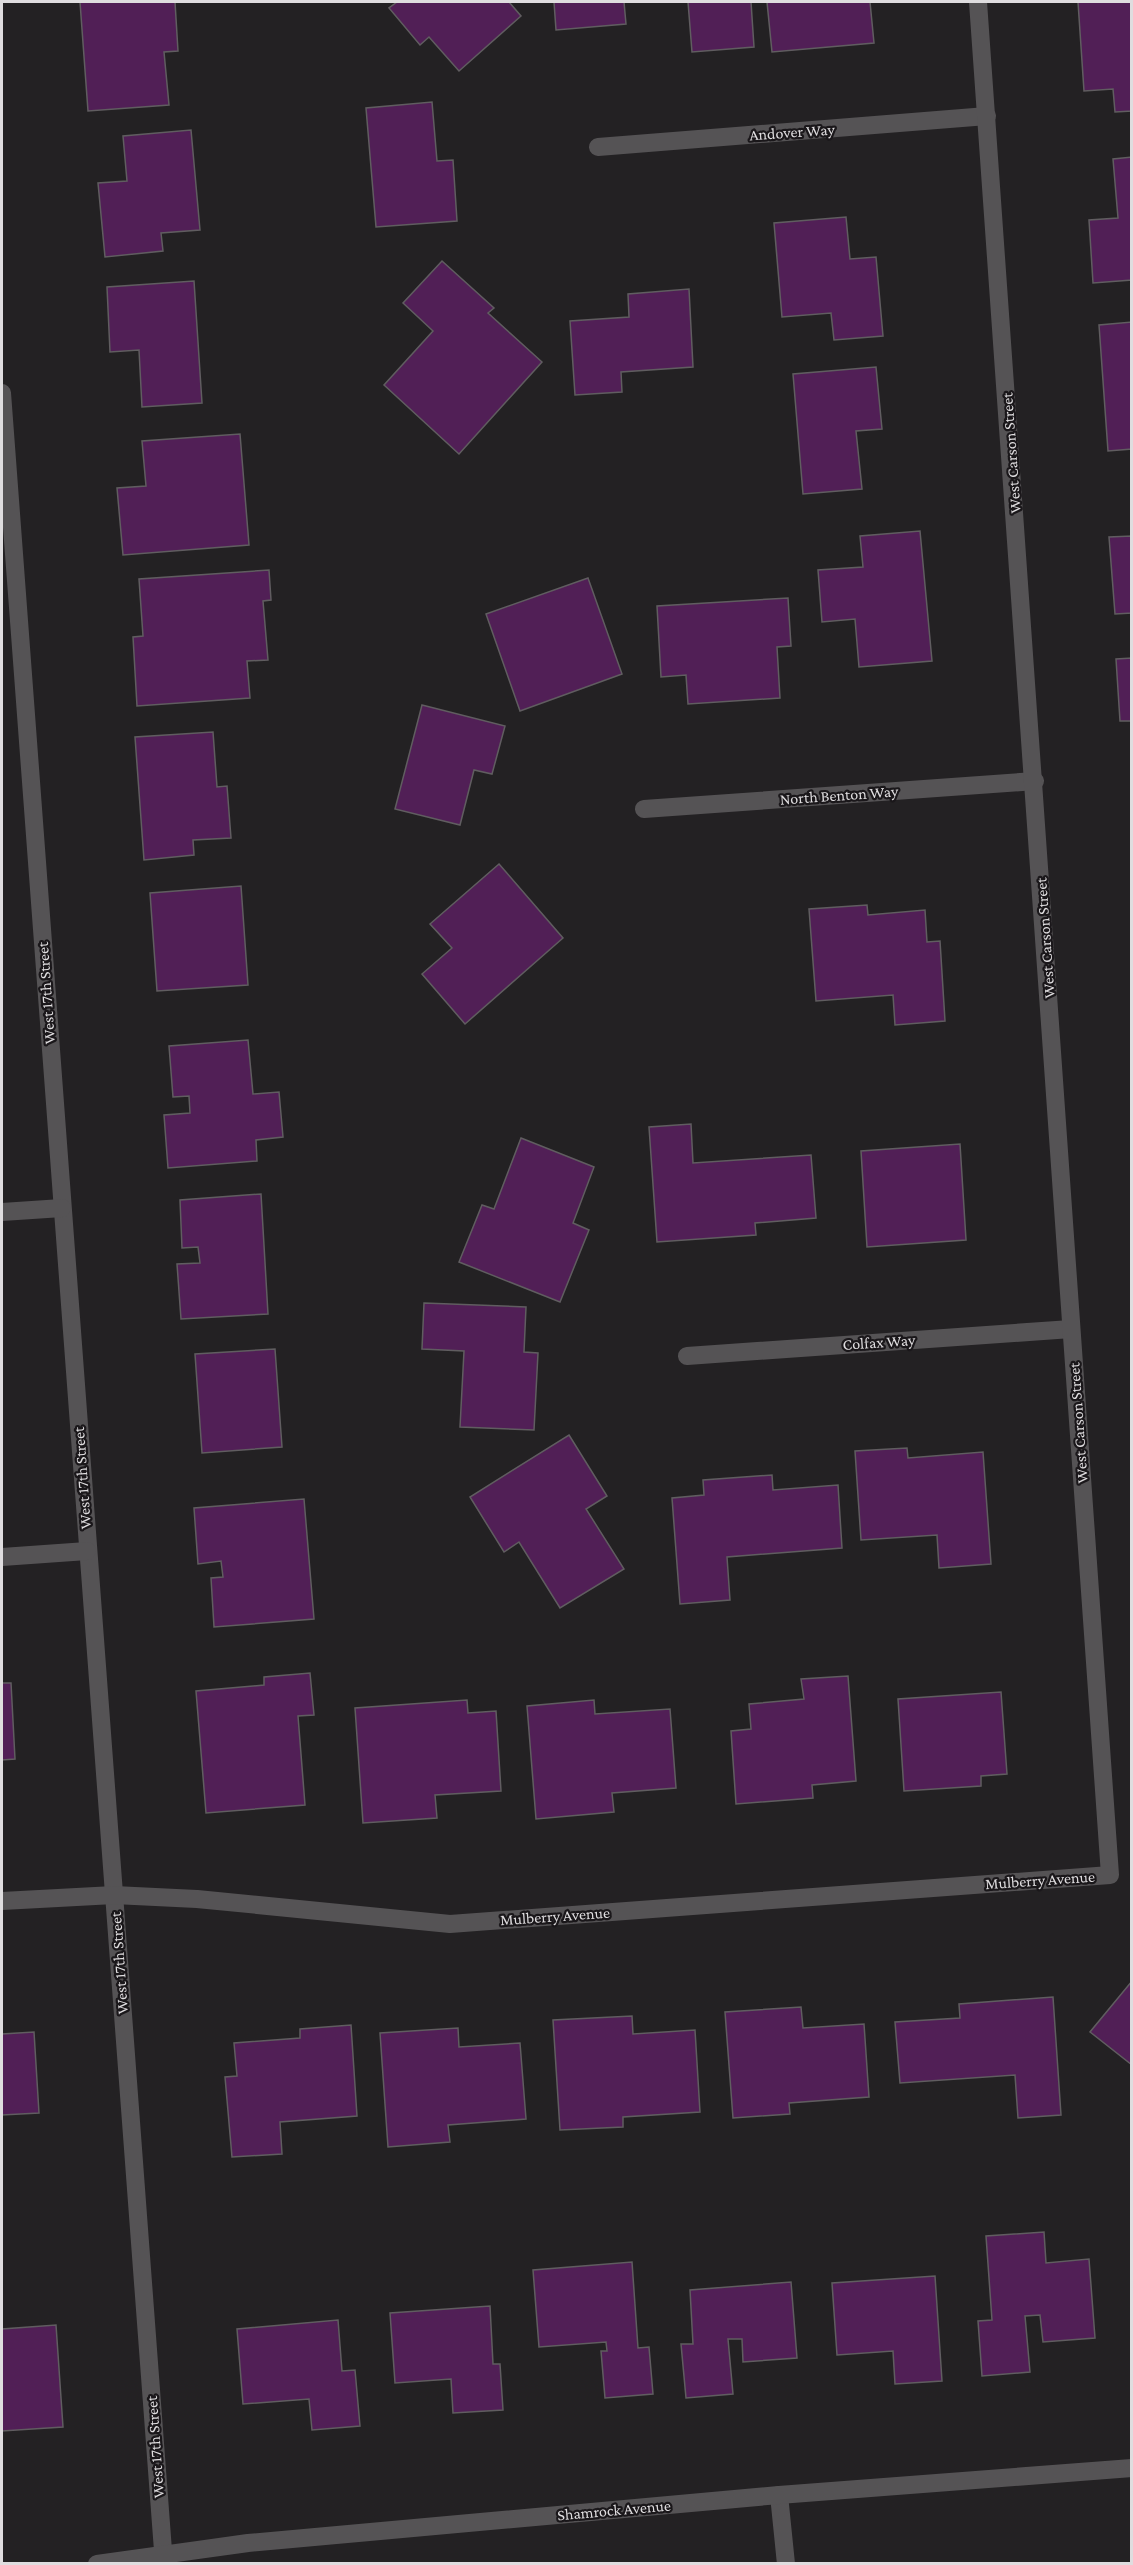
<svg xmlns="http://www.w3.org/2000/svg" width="1133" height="2565" font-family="'Crimson Pro',serif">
<rect width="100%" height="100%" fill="#232123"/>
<g fill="#511f56" stroke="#605d60" stroke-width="1.5">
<path d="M80 2H175L178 51 164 52 169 105 88 111Z"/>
<path d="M397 2H509L521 16 459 71 429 37 420 45 389 8Z"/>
<path d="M554 2H624L626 24 556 30Z"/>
<path d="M688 2H751L754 47 692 52Z"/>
<path d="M767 2H870L874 43 772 52Z"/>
<path d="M1078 2H1132V111L1115 112 1113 89 1084 91Z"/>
<path d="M432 102 437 161 453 160 457 221 376 227 366 108Z"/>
<path d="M191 130 200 230 161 233 163 251 105 257 98 183 127 181 123 136Z"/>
<path d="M1132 157V280L1093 283 1089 220 1118 218 1113 159Z"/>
<path d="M846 217 850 259 876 257 883 336 834 340 831 313 782 317 774 223Z"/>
<path d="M442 261 494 308 488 313 542 362 459 454 384 385 433 331 403 303Z"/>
<path d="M194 281 202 403 142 407 139 350 110 352 107 287Z"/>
<path d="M689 289 693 367 621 372 622 392 575 395 570 321 629 317 628 294Z"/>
<path d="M1132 322V449L1108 451 1099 325Z"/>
<path d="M876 367 882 429 856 431 862 489 803 494 793 374Z"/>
<path d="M240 434 249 545 123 555 117 488 146 486 142 441Z"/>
<path d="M920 531 932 661 859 667 855 619 822 622 818 570 863 567 860 536Z"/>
<path d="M1132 536V613L1115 614 1109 537Z"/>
<path d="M269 570 271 600 263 601 268 660 247 661 250 698 137 706 133 637 143 636 139 579Z"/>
<path d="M588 578 622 674 520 711 486 614Z"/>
<path d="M788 598 791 646 777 647 780 698 688 704 686 675 661 677 657 606Z"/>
<path d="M1132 658V721H1120L1116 659Z"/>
<path d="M422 705 505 726 492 774 474 770 460 825 395 809Z"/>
<path d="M213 732 217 787 227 786 231 838 193 840 194 855 144 860 135 737Z"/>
<path d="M499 864 563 938 465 1024 422 974 452 948 430 924Z"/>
<path d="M241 886 248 985 157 991 150 893Z"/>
<path d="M867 905 868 915 925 910 927 942 940 941 945 1021 895 1025 893 995 816 1001 809 909Z"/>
<path d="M248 1040 253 1094 279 1092 283 1137 256 1140 257 1161 168 1168 164 1115 190 1113 189 1096 173 1097 169 1046Z"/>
<path d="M691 1124 693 1163 811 1155 816 1218 755 1223 756 1235 657 1242 649 1127Z"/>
<path d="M521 1138 594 1167 573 1223 589 1230 560 1302 459 1262 482 1205 494 1209Z"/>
<path d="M960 1144 966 1240 867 1247 861 1151Z"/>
<path d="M261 1194 268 1314 181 1319 177 1264 200 1263 198 1247 182 1248 180 1200Z"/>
<path d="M424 1303 526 1307 524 1352 538 1353 534 1430 460 1427 464 1351 422 1349Z"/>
<path d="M275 1349 282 1447 202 1453 195 1354Z"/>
<path d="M569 1435 607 1496 586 1509 624 1569 560 1608 519 1542 504 1552 470 1497Z"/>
<path d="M907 1448 908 1458 983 1452 991 1564 939 1568 937 1535 861 1540 855 1451Z"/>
<path d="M772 1475 773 1490 838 1485 842 1548 727 1557 730 1600 680 1604 672 1498 704 1495 703 1480Z"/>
<path d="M304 1499 314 1619 214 1627 211 1578 223 1577 221 1561 198 1564 194 1508Z"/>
<path d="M310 1673 314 1715 298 1716 305 1805 206 1813 196 1691 264 1685V1677Z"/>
<path d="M848 1676 856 1781 812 1785 813 1798 736 1804 731 1731 751 1729 749 1704 804 1699 801 1679Z"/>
<path d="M2 1683H11L15 1759 2 1760Z"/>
<path d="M1001 1692 1007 1774 981 1776V1786L904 1791 898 1699Z"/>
<path d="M467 1700 468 1713 496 1711 501 1791 435 1795 437 1818 363 1823 355 1708Z"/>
<path d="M594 1700 595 1714 670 1709 676 1788 612 1793 614 1812 536 1819 527 1706Z"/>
<path d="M1132 1981V2065L1090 2032Z"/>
<path d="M1053 1997 1061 2115 1018 2118 1015 2075 900 2083 895 2022 960 2018 959 2004Z"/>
<path d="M801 2007 803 2028 864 2024 869 2097 789 2103 790 2114 733 2118 725 2012Z"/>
<path d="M632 2016 633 2034 695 2030 700 2112 623 2117V2127L560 2130 553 2020Z"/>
<path d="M351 2025 357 2116 280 2122 282 2154 232 2157 225 2077 237 2076 234 2043 300 2038V2029Z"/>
<path d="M458 2028 459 2047 520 2043 526 2119 448 2125 450 2142 388 2147 380 2033Z"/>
<path d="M34 2032 39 2113 2 2115V2034Z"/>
<path d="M1044 2232 1046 2263 1089 2259 1095 2338 1043 2342 1040 2315 1025 2316 1030 2372 982 2376 978 2321 992 2320 986 2236Z"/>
<path d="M632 2262 638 2348 649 2347 653 2394 605 2398 601 2351H607L606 2342 539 2347 533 2270Z"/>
<path d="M935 2276 942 2381 895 2384 893 2351 837 2355 832 2283Z"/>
<path d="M791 2282 797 2358 743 2362 742 2339H728L733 2394 686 2398 681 2344H693L690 2290Z"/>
<path d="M490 2306 493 2364H500L503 2410 453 2413 451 2379 395 2383 390 2313Z"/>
<path d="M338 2320 342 2371 355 2370 360 2426 312 2430 309 2399 243 2404 237 2329Z"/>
<path d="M56 2325 63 2427 2 2431V2329Z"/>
</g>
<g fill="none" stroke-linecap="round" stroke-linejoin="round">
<g stroke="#555355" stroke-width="18">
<path d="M598 147 987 116"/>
<path d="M2 393 164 2564"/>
<path d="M644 809 1035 781"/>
<path d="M2 1212 62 1208"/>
<path d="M687 1356 1071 1329"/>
<path d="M2 1557 87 1551"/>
<path d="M2 1901 114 1895 197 1899 450 1924 1110 1875 978 2"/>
<path d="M779 2495 786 2564"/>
<path d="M97 2564 248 2543 779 2495 1132 2468"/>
</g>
</g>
<g text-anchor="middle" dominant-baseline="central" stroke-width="4.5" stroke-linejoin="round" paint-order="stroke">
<g font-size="16" fill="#dfdddf" stroke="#1a171a">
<text transform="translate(792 132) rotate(-4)">Andover Way</text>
<text transform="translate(1011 453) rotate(-94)">West Carson Street</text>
<text transform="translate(839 795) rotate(-4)">North Benton Way</text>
<text transform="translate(1045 938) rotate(-94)">West Carson Street</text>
<text transform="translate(46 993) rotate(-94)">West 17th Street</text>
<text transform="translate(879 1342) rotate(-4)">Colfax Way</text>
<text transform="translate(1078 1423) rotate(-94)">West Carson Street</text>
<text transform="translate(82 1478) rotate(-94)">West 17th Street</text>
<text transform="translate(1040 1880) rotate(-4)">Mulberry Avenue</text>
<text transform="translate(555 1916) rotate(-4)">Mulberry Avenue</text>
<text transform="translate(119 1963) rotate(-94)">West 17th Street</text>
<text transform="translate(155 2447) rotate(-94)">West 17th Street</text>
<text transform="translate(614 2510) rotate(-5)">Shamrock Avenue</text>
</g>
</g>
<rect width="1133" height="2565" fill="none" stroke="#dfdddf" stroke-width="6"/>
</svg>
